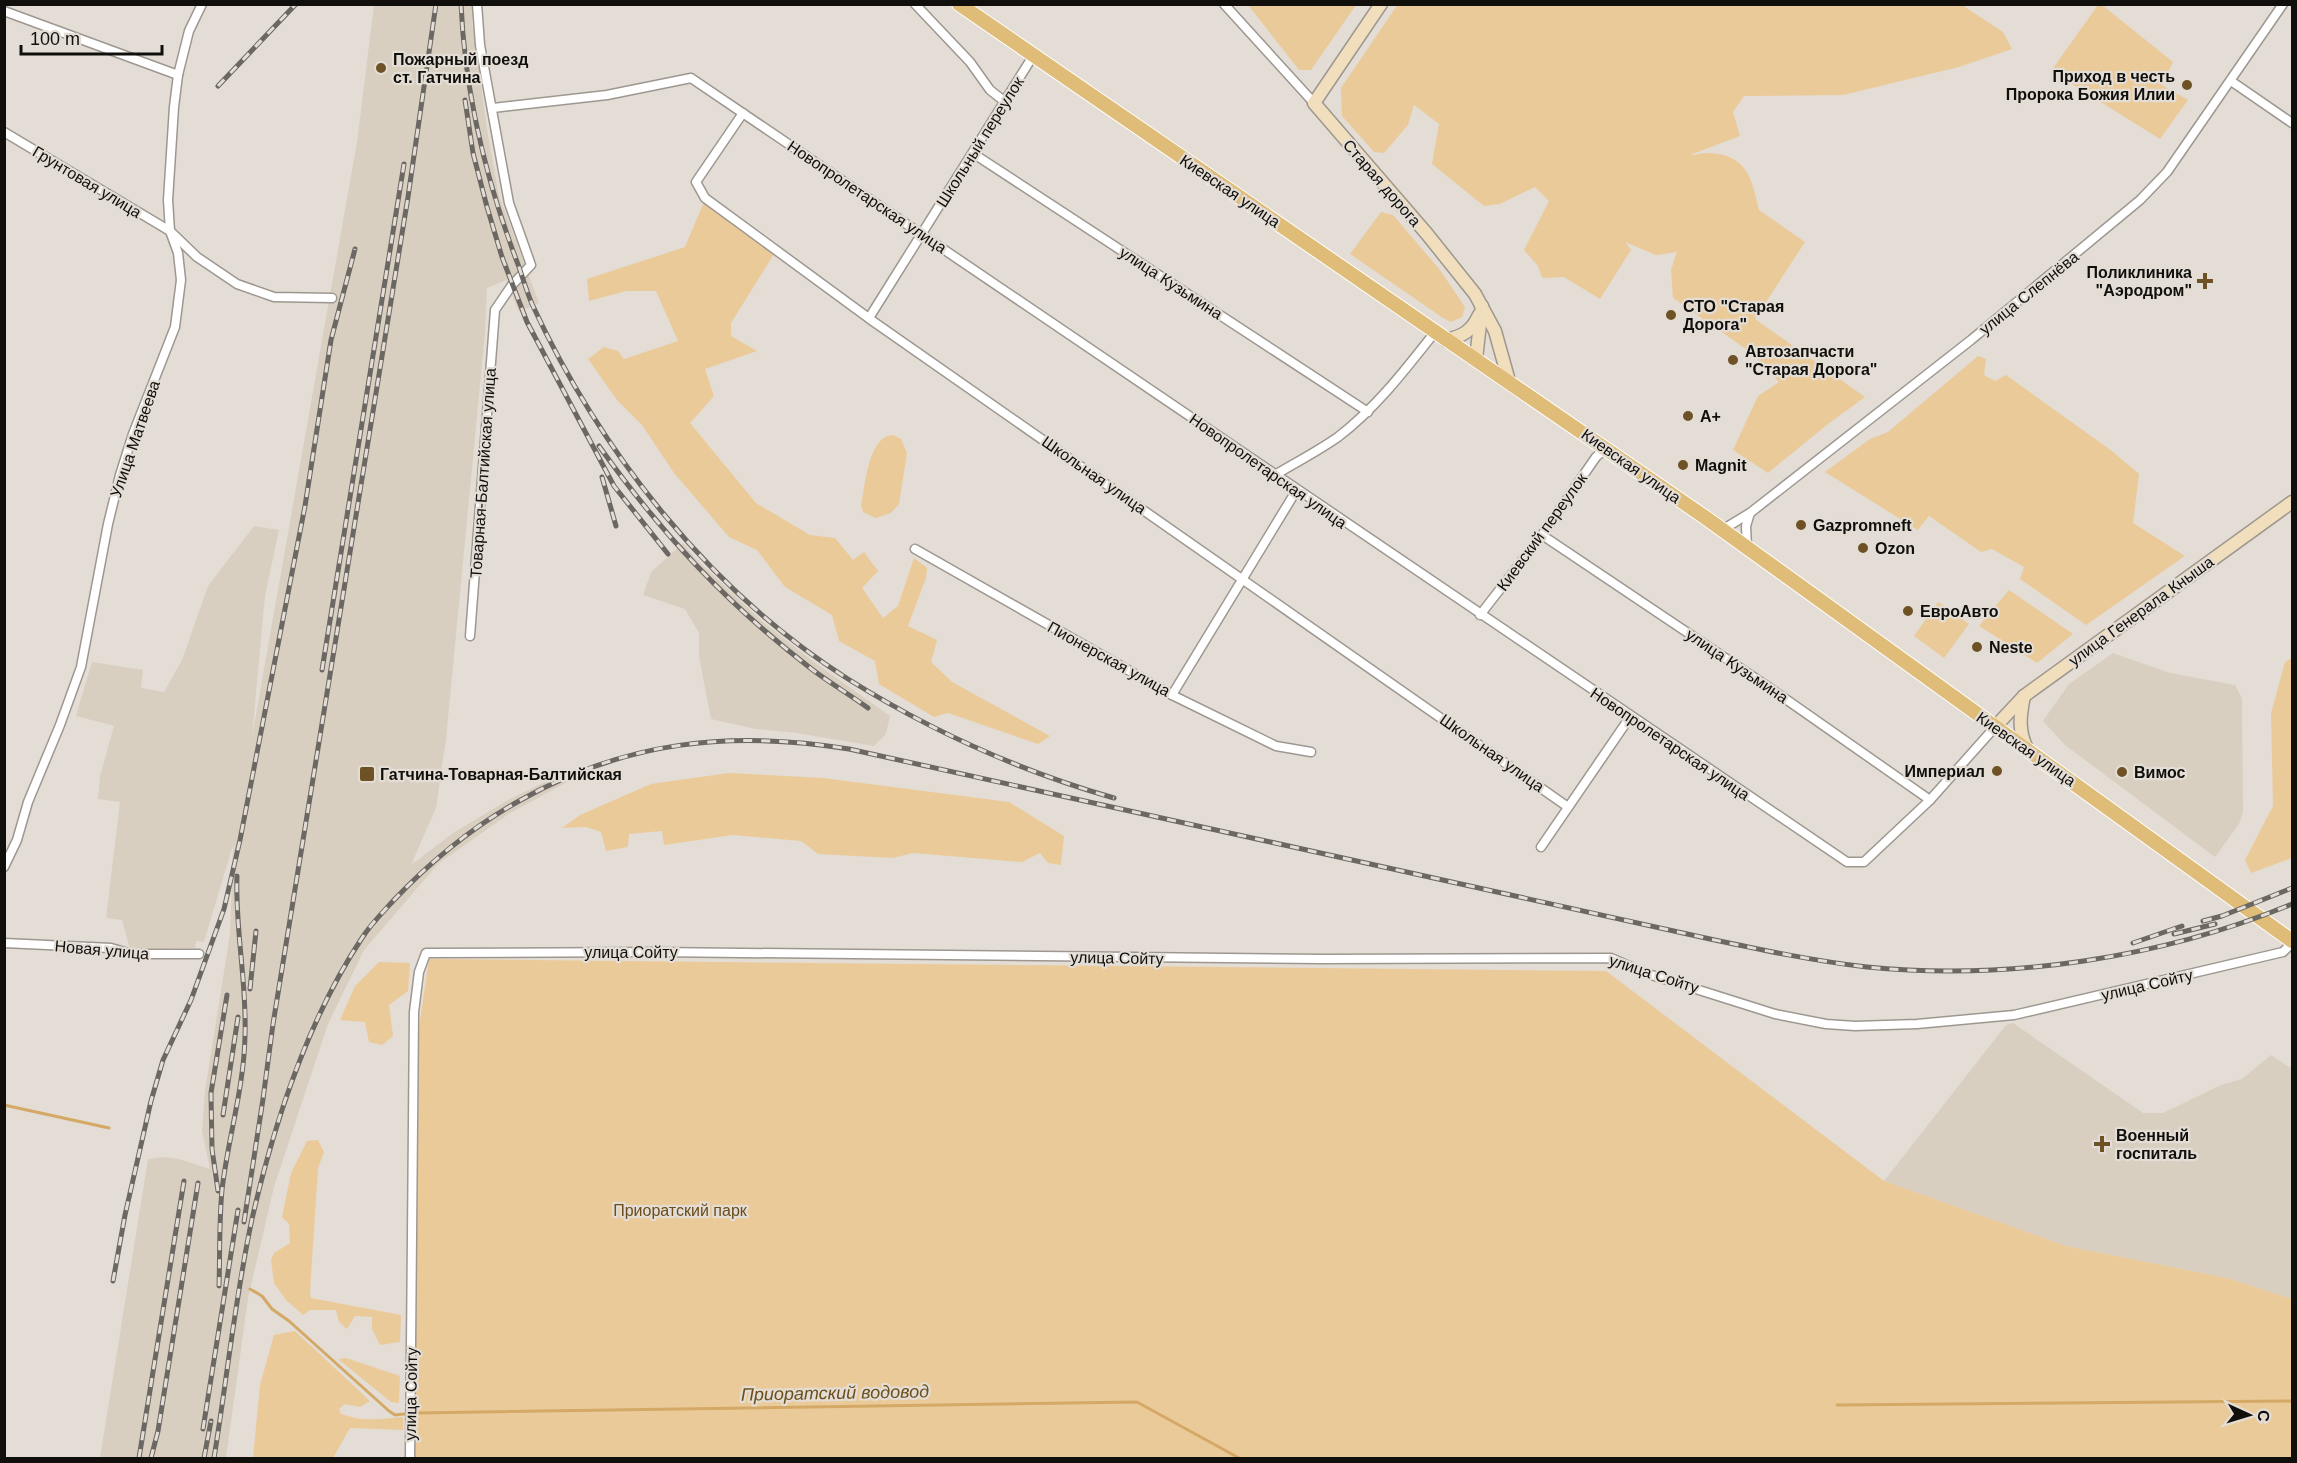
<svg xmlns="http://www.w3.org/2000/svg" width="2297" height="1463" font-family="Helvetica,sans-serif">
<rect width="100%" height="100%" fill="#e3ddd5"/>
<g fill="#d9cfc1">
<path d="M374 5H472V23L488 135 499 196 539 303 519 312 506 280 487 288 485 333 446 739 436 808 411 865 453 833 508 800 569 770 573 779 510 813 438 864 364 950 328 1024 274 1187 248 1298 226 1458H100L148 1159 163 1157 179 1159 210 1169 202 1131 205 1091 230 934 233 845 204 942 196 941 195 948 130 949 122 920 106 918 120 802 98 799 100 776 114 726 76 716 92 662 143 670 141 688 164 692 182 660 208 586 254 526 279 530 265 596 252 737 357 142Z"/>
<path d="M683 543 696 559 763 622 814 662 890 716 886 734 874 746 796 733 756 729 711 719 699 657V633L685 609 643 595 651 572Z"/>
<path d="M2113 653 2170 673 2235 685 2242 698 2243 812 2239 824 2215 857 2065 745 2043 721 2069 684Z"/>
<path d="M2013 1023 2143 1113H2163L2221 1085 2242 1079 2271 1055 2292 1069V1299L2227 1278 2066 1246 1884 1181 2006 1025Z"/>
</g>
<g fill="#ebca99">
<path d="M1398 4 1962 5 2003 32 2012 49 1959 67 1843 95 1744 96 1733 112 1740 136 1690 155C1695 155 1702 153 1708 153 1747 154 1752 179 1759 210L1805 242 1755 319 1865 397 1828 424 1768 473 1733 450 1758 396 1779 382 1753 354 1673 298 1671 270 1677 252 1656 255 1625 242 1631 250 1600 299 1564 277 1542 278 1538 266 1524 250 1549 201 1535 187 1500 204 1484 206 1432 164 1439 124 1414 105 1408 125 1384 153 1374 152 1342 116 1341 88Z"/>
<path d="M1248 5H1356L1311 70H1299Z"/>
<path d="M2098 5H2102L2173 62 2162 85 2188 100 2160 139 2051 71Z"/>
<path d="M704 202 774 254 731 323V336L757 351 705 369 714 396 690 423 756 503 810 535 835 538 853 560 864 552 878 571 862 588 883 618 898 606 914 558 927 568 926 578 908 626 937 640 931 662 952 682 1050 736 1038 744 948 713 934 717 879 684 875 661 839 641 832 615 785 587 757 550 729 537 674 473 642 425 617 400 588 359 604 347 618 351 624 359 678 341 656 291H626L589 301 587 279 685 247Z"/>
<path d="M1381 212 1393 215 1440 270 1465 307 1462 317 1451 322 1443 318 1350 254Z"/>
<path d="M1978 356 1986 359 1984 375 1995 381 2006 375 2112 451 2139 474 2133 523 2185 556 2086 625 2020 579 2024 567 1992 549 1981 552 1929 516 1918 530 1825 472 1870 439 1888 432Z"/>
<path d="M893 435 901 439 907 453 899 504 891 513 876 518 863 512 861 506C865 487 868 436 893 435Z"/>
<path d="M2009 590 2073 634 2037 663 1979 626Z"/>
<path d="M1938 602 1969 624 1944 658 1914 636Z"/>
<path d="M2292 658V858L2251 873 2245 860 2273 806 2271 713 2285 662Z"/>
<path d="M729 773 823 778 1009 802 1064 836 1061 865 1048 863 1040 853 1022 862 913 853 893 858 818 854 801 841 733 835 664 845 662 831 629 834 628 847 606 851 601 832 586 827 562 828 580 815 651 784Z"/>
<path d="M429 959 1606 971 1884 1181 2066 1246 2227 1278 2292 1299V1458H415L419 1028Z"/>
<path d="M379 962 410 963 408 991 389 1005 393 1036 382 1045 369 1042 365 1022 340 1020 355 986Z"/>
<path d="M318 1140 324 1152 318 1168 310 1292 311 1298 401 1315 400 1342 380 1345 372 1329V1317L355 1316 347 1329 339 1322 336 1310H310L303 1315 286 1300 274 1283 271 1260 274 1253 290 1243 289 1224 282 1217 291 1173 307 1141Z"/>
<path d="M295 1331 370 1401 360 1407 345 1404 339 1409 341 1414C365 1422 379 1419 403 1417V1430L350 1428 333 1458H253L260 1385 274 1335Z"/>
<path d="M346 1358 400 1376 399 1403 391 1402 338 1359Z"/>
</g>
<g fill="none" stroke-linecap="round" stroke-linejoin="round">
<g stroke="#d4a865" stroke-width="3">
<path d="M4 1105 109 1128"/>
<path d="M250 1289 262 1296 272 1309 289 1321 389 1411 395 1415 404 1414"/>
<path d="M1837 1405 2292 1401"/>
<path d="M417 1413 1137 1402 1239 1458"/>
</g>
<g stroke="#9d9790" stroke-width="11">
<g id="street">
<path d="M915 4 970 62 990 90 1004 101"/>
<path d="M1224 4 1314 103"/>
<path d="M4 11 178 75"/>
<path d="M2231 81 2292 123"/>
<path d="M493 108 607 95 691 78C1076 339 1459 603 1847 862H1864L1930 800 1995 727"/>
<path d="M743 113 696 182 705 198 874 322 1568 807"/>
<path d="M4 132 170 231 197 257 237 284 274 297 332 298"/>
<path d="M974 154 1368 412"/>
<path d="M869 318 1033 56"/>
<path d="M1275 475C1295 463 1318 451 1338 437 1376 408 1405 370 1435 332"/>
<path d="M1722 530 1750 513 1971 340 2140 200 2167 172 2283 4"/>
<path d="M1542 535 1767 686 1930 800"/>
<path d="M1747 547 1746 526 1750 513"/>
<path d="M915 549 1172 695 1276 746 1311 752"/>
<path d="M1480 615 1542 535 1596 457 1605 449"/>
<path d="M470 636 495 310 512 285 531 265 509 203 480 45 477 4"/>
<path d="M1172 695 1296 491"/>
<path d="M1541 847 1630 717"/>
<path d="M4 867 17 840 28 802 60 725 81 667 108 524 120 475 133 434 175 327 181 280 178 253 170 231 168 200 174 107 178 75 189 31 202 4"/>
<path d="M4 943 111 948 132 954H199"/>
<path d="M410 1458 414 1012 419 972 426 953 655 952 1322 959 1611 958 1645 973 1775 1014 1826 1024 1855 1026 1917 1024 2014 1015 2283 952 2292 943"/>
</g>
</g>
<g stroke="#9d9790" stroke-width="15">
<g id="secondary">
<path d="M1381 4 1314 103 1427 234 1475 294 1495 331 1509 381"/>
<path d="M1446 340C1463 336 1472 331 1479 315"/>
<path d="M1476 359 1482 306"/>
<path d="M2024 696C2020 716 2018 730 2027 749"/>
<path d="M1995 727 2024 696 2292 502"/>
</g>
</g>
<g stroke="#fff" stroke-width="16">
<path id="primary" d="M959 4 1706 518 2292 941"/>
</g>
<use href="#street" stroke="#fff" stroke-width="8"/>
<use href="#secondary" stroke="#f0debc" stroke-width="12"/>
<use href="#primary" stroke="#e0bc79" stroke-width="14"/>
<g stroke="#6b6762" stroke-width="5">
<g id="rail">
<path d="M461 4C465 94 487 184 519 267 523 279 527 292 532 304 600 451 709 591 848 679 931 731 1020 771 1114 798"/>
<path d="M218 86 296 4"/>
<path d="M465 100 473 153 487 207 502 257 527 322 614 486 668 554"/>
<path d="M599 446C661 533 725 602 809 667 828 682 849 694 868 708"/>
<path d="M602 477 616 526"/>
<path d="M322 670 404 164"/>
<path d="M2203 921 2222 916 2292 888"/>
<path d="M2174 934 2215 924"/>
<path d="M2133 943 2182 926"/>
<path d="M250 989 256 931"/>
<path d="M223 1115 238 1017"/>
<path d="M218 1191 212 1149 211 1093 227 995"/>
<path d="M244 1222 263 1099 273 1024 408 197 436 4"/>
<path d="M113 1281 125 1215 151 1101 163 1060 191 1000 224 909 240 840 305 506 331 340 355 249"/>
<path d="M219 1286C220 1255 219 1222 222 1190 228 1138 244 1088 245 1036 247 982 235 930 237 876"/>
<path d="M203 1429 238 1210"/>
<path d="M139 1458 184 1181"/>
<path d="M151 1458 158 1431 198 1183"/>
<path d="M204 1458 211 1421"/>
<path d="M214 1458C227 1379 235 1298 252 1219 274 1123 307 1021 362 938 371 924 383 912 394 900 432 860 471 828 519 801 625 741 730 730 849 749L1710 939C1762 950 1814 961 1867 967 2008 981 2162 958 2292 904"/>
</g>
</g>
<use href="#rail" stroke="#e3ddd5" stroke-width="3" stroke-dasharray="9" stroke-linecap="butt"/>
</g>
<g fill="#6e5225" stroke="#e3ddd5" stroke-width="2">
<circle cx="381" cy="68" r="6"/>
<circle cx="2187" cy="85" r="6"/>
<path d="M2202 272h6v6h6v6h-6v6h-6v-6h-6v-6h6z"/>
<circle cx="1671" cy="315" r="6"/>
<circle cx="1733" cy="360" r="6"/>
<circle cx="1688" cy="416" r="6"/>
<circle cx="1683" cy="465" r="6"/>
<circle cx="1801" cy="525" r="6"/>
<circle cx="1863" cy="548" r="6"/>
<circle cx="1908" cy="611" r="6"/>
<circle cx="1977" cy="647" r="6"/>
<circle cx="1997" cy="771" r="6"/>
<circle cx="2122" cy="772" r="6"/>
<rect x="359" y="766" width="16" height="16" rx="3"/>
<path d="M2099 1135h6v6h6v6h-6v6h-6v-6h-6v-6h6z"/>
</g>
<g text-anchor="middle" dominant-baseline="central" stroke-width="4.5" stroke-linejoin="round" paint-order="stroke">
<g font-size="16" font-weight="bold" fill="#110f0c" stroke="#e3ddd5" text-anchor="start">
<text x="393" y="59">Пожарный поезд<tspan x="393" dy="18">ст. Гатчина</tspan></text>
<text x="2175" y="76" text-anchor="end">Приход в честь<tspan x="2175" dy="18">Пророка Божия Илии</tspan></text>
<text x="2192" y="272" text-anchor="end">Поликлиника<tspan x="2192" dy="18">"Аэродром"</tspan></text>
<text x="1683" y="306">СТО "Старая<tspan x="1683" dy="18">Дорога"</tspan></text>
<text x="1745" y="351">Автозапчасти<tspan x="1745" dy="18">"Старая Дорога"</tspan></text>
<text x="1700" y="416">А+</text>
<text x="1695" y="465">Magnit</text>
<text x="1813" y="525">Gazpromneft</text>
<text x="1875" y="548">Ozon</text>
<text x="1920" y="611">ЕвроАвто</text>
<text x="1989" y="647">Neste</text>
<text x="1985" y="771" text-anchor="end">Империал</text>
<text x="2134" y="772">Вимос</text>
<text x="380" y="774">Гатчина-Товарная-Балтийская</text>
<text x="2116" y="1135">Военный<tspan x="2116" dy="18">госпиталь</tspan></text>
</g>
<g font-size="16" fill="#110f0c" stroke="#e3ddd5">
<text transform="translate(980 142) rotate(-58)">Школьный переулок</text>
<text transform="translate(87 182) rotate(31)">Грунтовая улица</text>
<text transform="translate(1382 183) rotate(49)">Старая дорога</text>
<text transform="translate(1230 191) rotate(34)">Киевская улица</text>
<text transform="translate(867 197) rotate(34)">Новопролетарская улица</text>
<text transform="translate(1171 283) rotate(33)">улица Кузьмина</text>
<text transform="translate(2029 293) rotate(-39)">улица Слепнёва</text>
<text transform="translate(135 439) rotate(-71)">Улица Матвеева</text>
<text transform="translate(1631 466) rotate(35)">Киевская улица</text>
<text transform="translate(1268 471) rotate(35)">Новопролетарская улица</text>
<text transform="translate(483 473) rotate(-86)">Товарная-Балтийская улица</text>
<text transform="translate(1094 475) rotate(35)">Школьная улица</text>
<text transform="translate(1542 532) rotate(-54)">Киевский переулок</text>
<text transform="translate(2141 611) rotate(-36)">улица Генерала Кныша</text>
<text transform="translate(1109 659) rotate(29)">Пионерская улица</text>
<text transform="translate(1737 666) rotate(34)">улица Кузьмина</text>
<text transform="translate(1670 744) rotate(34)">Новопролетарская улица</text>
<text transform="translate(2026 749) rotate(35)">Киевская улица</text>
<text transform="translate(1492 753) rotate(35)">Школьная улица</text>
<text transform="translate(102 950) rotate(5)">Новая улица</text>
<text x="631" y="952">улица Сойту</text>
<text transform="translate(1117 958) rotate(1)">улица Сойту</text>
<text transform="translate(1654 974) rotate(18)">улица Сойту</text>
<text transform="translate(2147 985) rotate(-13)">улица Сойту</text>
<text transform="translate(411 1394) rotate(-89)">улица Сойту</text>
</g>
<g font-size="16" fill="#6b4c1a" stroke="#e3ddd5">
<text x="680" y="1210">Приоратский парк</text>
</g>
<g font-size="18" font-style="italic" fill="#6c4e1b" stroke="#e3ddd5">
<text transform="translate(835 1393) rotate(-1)">Приоратский водовод</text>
</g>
</g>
<rect width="2297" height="1463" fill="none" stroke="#110f0c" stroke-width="12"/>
<g transform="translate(2249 1415) rotate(94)" stroke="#e3ddd5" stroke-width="4.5" paint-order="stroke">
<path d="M0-4.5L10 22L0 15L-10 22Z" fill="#110f0c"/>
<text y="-9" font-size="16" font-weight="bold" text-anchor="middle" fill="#110f0c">С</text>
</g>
<path d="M21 45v9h141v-9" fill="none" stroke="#110f0c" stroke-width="3"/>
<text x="30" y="45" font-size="18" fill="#110f0c" stroke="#e3ddd5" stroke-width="4.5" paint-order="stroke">100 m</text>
</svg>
